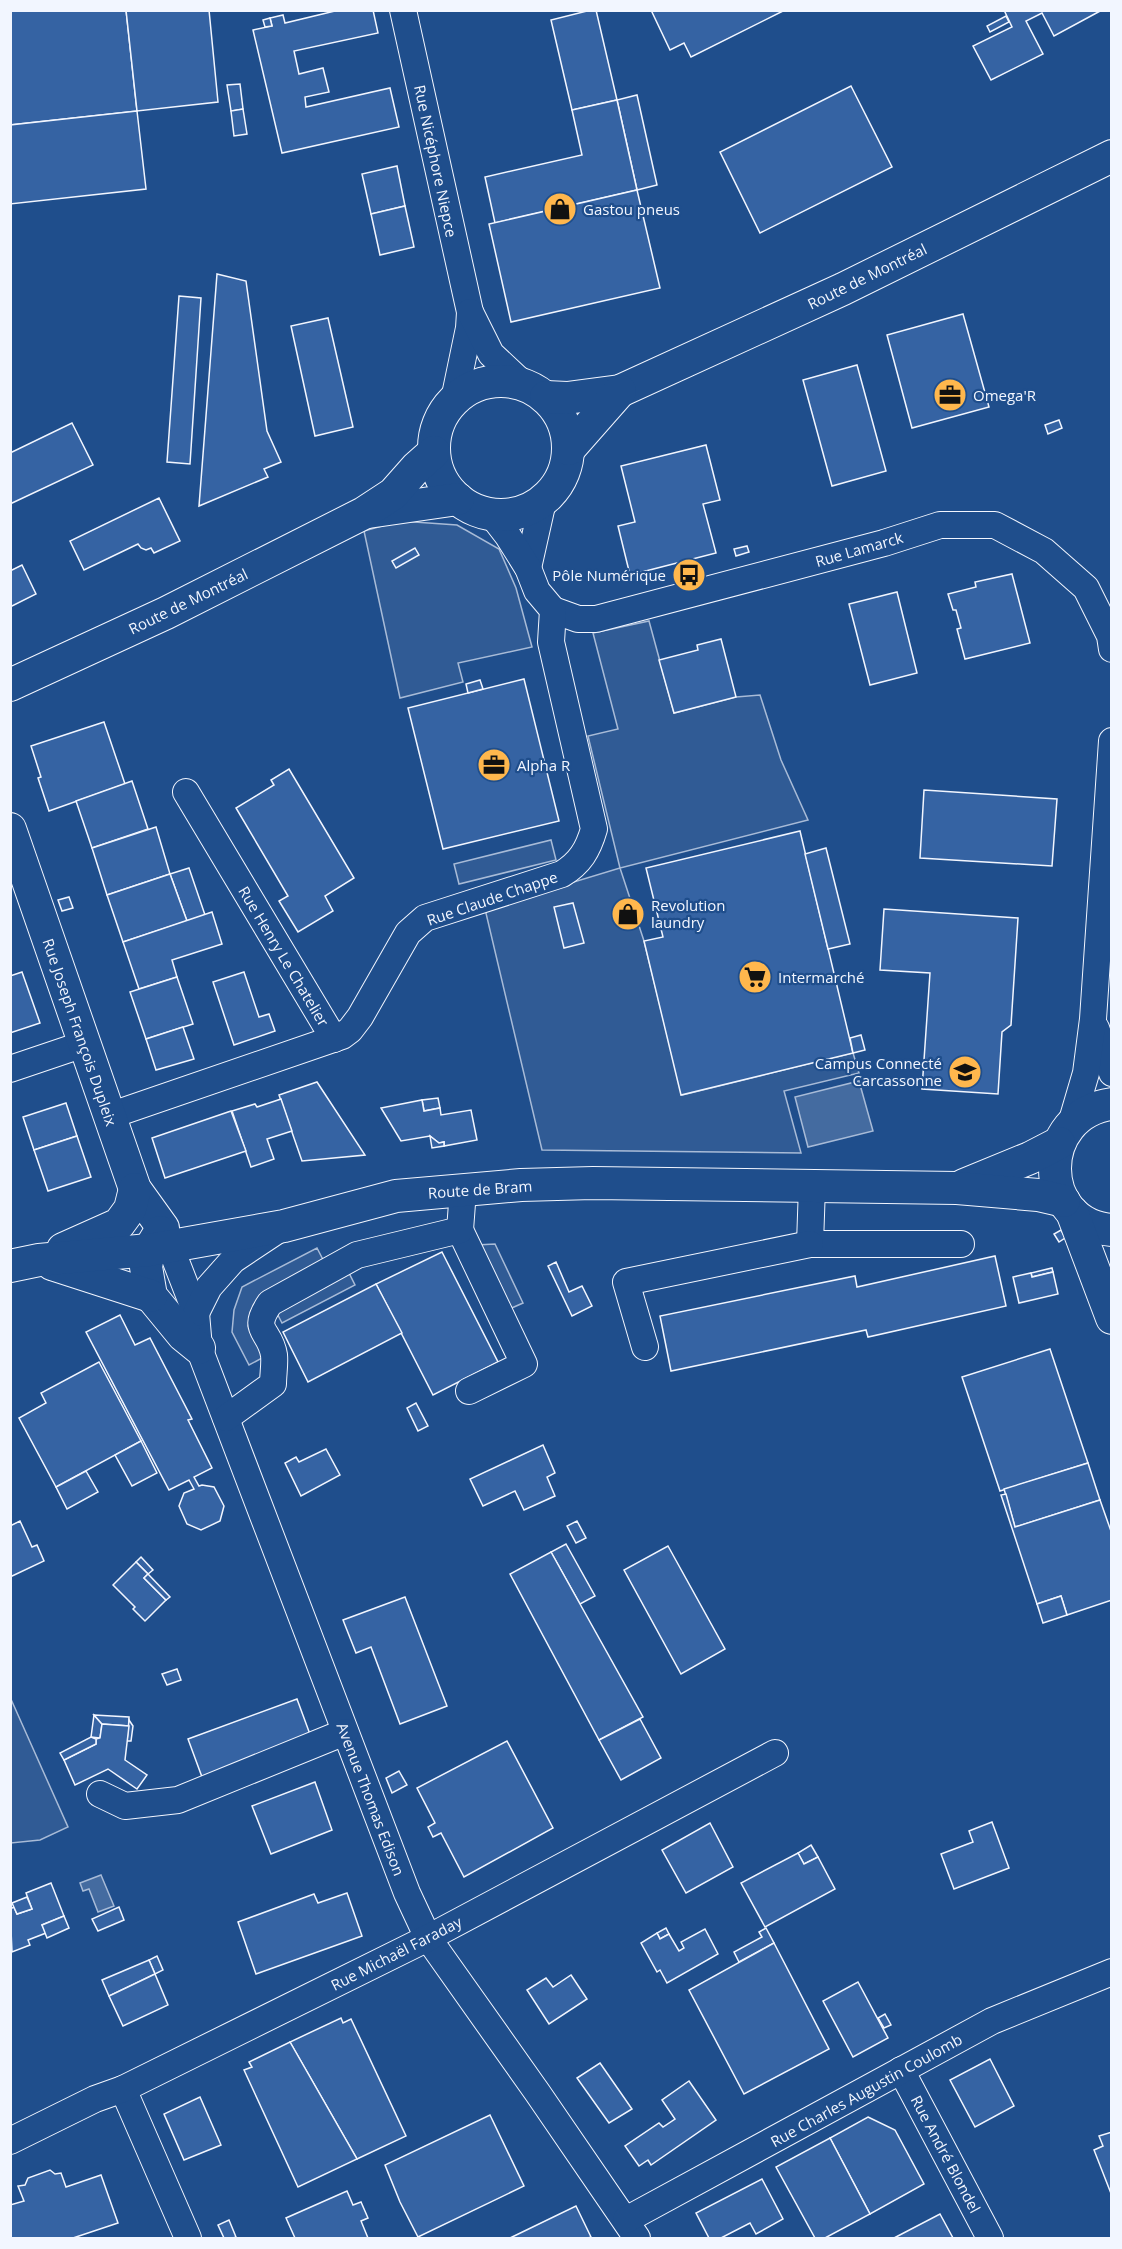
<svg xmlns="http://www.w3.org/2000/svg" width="1122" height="2249" font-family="'Open Sans',sans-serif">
<rect width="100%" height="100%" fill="#1f4e8c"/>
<g fill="#305b95" stroke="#a8bbd7" stroke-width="1.5">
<path d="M400 521 457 525 499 549 516 588 532 647 458 663 463 682 400 698 364 531Z"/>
<path d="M649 621 674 713 736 697 760 695 781 760 808 820 620 868 644 941 682 1095 853 1053 859 1073 784 1091 801 1153 542 1150 485 909 620 868 588 736 618 729 593 633Z"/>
<path d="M551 840 556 860 459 884 454 864Z"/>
<path d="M495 1244 523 1303 507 1310 476 1245Z"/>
<path d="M317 1248 332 1277 347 1269 355 1285 282 1323 267 1294 250 1320 248 1326 264 1357 249 1365 232 1332 234 1310 242 1287Z"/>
<path d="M10 1697 68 1827 40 1840 11 1843Z"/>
</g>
<g fill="#446ba0" stroke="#a8bbd7" stroke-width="1.5">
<path d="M859 1081 873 1131 808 1147 795 1097Z"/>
<path d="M101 1875 114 1906 98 1912 89 1889 83 1891 80 1883Z"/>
</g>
<g fill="#3563a3" stroke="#f2f6ff" stroke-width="1.5">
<path d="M10 10H126L137 111 10 125Z"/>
<path d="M126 10H209L218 102 137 111Z"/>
<path d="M339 10H373L378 33 294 51 299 74 323 68 329 92 305 97 306 107 390 88 399 127 282 153 253 30 272 26 270 18 283 15 285 23Z"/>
<path d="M591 10H596L617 100 572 110 551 20Z"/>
<path d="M651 10H785L691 57 684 43 670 50Z"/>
<path d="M1004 10H1102L1054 36 1042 13 1026 21 1043 54 991 80 973 46 1012 27Z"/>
<path d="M1006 16 1009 22 990 32 987 26Z"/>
<path d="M270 18 272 26 265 27 263 20Z"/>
<path d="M240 84 243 109 231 111 227 85Z"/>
<path d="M851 86 892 167 760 233 720 152Z"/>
<path d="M637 95 657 185 637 190 617 100Z"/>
<path d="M617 100 637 190 495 223 485 177 582 155 572 110Z"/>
<path d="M243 109 247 134 234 136 231 111Z"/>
<path d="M137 111 146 189 10 204V125Z"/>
<path d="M397 166 405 206 371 214 362 174Z"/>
<path d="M637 190 660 288 511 322 489 224Z"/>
<path d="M405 206 414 247 380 255 371 214Z"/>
<path d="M217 274 246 281 267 431 281 462 264 469 268 477 199 506Z"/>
<path d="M179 296 201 298 190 464 167 462Z"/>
<path d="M963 314 989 407 912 428 887 335Z"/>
<path d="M328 318 353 427 315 436 291 326Z"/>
<path d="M857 365 886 471 832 486 803 380Z"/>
<path d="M1059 420 1062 428 1048 434 1045 425Z"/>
<path d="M72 423 93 465 10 504V453Z"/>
<path d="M706 445 720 500 703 504 716 553 630 575 618 526 635 522 621 466Z"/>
<path d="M159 498 180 541 154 553 151 548 146 550 141 548 138 544 84 570 70 541Z"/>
<path d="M747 546 749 552 736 556 734 549Z"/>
<path d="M415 548 419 555 396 568 392 561Z"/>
<path d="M22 565 36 594 10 607V571Z"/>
<path d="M1012 574 1030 643 965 659 957 629 961 628 956 610H953L948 594 976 587 975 582Z"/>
<path d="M897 592 917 673 870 685 849 604Z"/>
<path d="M721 639 736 697 674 713 659 660 698 650 697 645Z"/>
<path d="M524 679 559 821 443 849 408 708Z"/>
<path d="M480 680 483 689 468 693 466 684Z"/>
<path d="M104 722 125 784 49 811 38 778 41 777 31 746Z"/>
<path d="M289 769 354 878 325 896 333 911 298 932 279 901 288 896 236 808 274 785 271 780Z"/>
<path d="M132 781 148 829 92 848 76 801Z"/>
<path d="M924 790 1057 799 1052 866 920 858Z"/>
<path d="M156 827 170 874 107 895 92 848Z"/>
<path d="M800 831 853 1053 681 1095 644 941 663 937 646 868Z"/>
<path d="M826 848 850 944 828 949 805 854Z"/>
<path d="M189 868 205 915 187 921 170 874Z"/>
<path d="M170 874 187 921 123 942 107 895Z"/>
<path d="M69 897 73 908 62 911 58 900Z"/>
<path d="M573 903 584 943 564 948 554 907Z"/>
<path d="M884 909 1018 918 1011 1025 1002 1032 998 1094 922 1089 930 973 880 970Z"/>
<path d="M212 912 222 944 172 960 177 977 139 989 123 942Z"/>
<path d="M22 972 40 1023 10 1033V976Z"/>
<path d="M244 972 259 1017 269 1014 275 1031 234 1045 213 982Z"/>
<path d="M177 977 193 1024 146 1039 130 992Z"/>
<path d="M183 1027 194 1059 156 1070 146 1039Z"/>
<path d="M861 1035 865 1050 853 1053 850 1038Z"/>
<path d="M317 1082 365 1155 302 1161 279 1095Z"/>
<path d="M438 1098 440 1108 424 1111 422 1100Z"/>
<path d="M281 1099 292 1131 267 1139 274 1159 251 1167 232 1111 255 1104 257 1107Z"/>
<path d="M422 1100 424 1111 440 1108 441 1115 471 1110 477 1140 444 1146V1142L439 1143 430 1136 401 1141 381 1108Z"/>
<path d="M66 1103 77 1136 34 1150 23 1117Z"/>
<path d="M231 1111 246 1151 165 1178 152 1138Z"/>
<path d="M77 1136 91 1177 48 1191 34 1150Z"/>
<path d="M430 1136 439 1143 444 1142V1146L432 1148Z"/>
<path d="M1061 1230 1065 1238 1059 1242 1054 1234Z"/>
<path d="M442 1252 498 1362 433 1395 376 1284Z"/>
<path d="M995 1256 1006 1306 868 1337 866 1330 671 1371 660 1316 855 1276 857 1287Z"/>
<path d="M556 1262 569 1292 582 1286 592 1306 572 1316 548 1266Z"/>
<path d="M1052 1268 1053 1272 1032 1277 1031 1273Z"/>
<path d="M1053 1272 1058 1294 1019 1303 1013 1277 1031 1273 1032 1277Z"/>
<path d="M376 1284 402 1333 308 1382 283 1332Z"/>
<path d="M120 1315 135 1345 150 1338 192 1419 188 1420 212 1468 194 1477 199 1486 202 1485 214 1487 224 1506 220 1521 201 1530 187 1524 179 1506 184 1493 194 1489 189 1480 169 1490 86 1332Z"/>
<path d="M1050 1349 1088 1463 1000 1491 962 1377Z"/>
<path d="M99 1362 141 1441 56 1487 19 1418 46 1403 41 1393Z"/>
<path d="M416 1403 428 1426 418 1431 407 1408Z"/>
<path d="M141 1441 157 1473 132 1486 115 1455Z"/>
<path d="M543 1445 555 1473 547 1477 555 1496 524 1510 515 1491 483 1506 470 1479Z"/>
<path d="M326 1449 340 1475 301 1496 285 1463 296 1457 299 1462Z"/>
<path d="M1088 1463 1100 1500 1015 1527 1004 1489Z"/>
<path d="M86 1471 98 1492 67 1509 56 1487Z"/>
<path d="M1006 1494 1015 1527 1100 1500 1112 1534V1600L1067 1615 1061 1596 1037 1604 1001 1495Z"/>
<path d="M20 1521 32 1547 37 1545 44 1561 10 1577V1526Z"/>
<path d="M577 1521 586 1538 576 1543 567 1526Z"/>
<path d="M566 1544 595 1596 580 1604 551 1552Z"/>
<path d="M668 1546 725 1649 681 1674 624 1570Z"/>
<path d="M551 1552 643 1717 599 1740 510 1574Z"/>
<path d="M141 1557 153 1570 148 1574 136 1562Z"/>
<path d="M136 1562 148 1574 144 1578 166 1600 145 1621 133 1609 135 1607 113 1585Z"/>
<path d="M148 1574 170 1597 166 1600 144 1578Z"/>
<path d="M1061 1596 1067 1615 1043 1623 1037 1604Z"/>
<path d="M405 1597 447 1706 400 1724 371 1647 356 1653 343 1620Z"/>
<path d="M177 1669 181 1680 167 1685 162 1674Z"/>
<path d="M297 1699 311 1737 202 1777 188 1739Z"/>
<path d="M94 1715 102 1724 100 1738 91 1737Z"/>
<path d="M94 1715 129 1717V1726L102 1724Z"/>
<path d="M640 1719 661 1758 621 1780 599 1740Z"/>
<path d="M129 1720 133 1726 131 1741H127Z"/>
<path d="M102 1724 129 1726 125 1760 147 1775 137 1789 108 1769 75 1785 64 1760 96 1744V1739L100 1738Z"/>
<path d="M91 1737 96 1739V1744L64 1760 60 1753Z"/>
<path d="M507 1741 553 1828 464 1877 441 1833 433 1837 428 1827 435 1823 417 1788Z"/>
<path d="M399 1771 407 1785 392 1793 386 1778Z"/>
<path d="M315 1782 332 1830 271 1854 252 1806Z"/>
<path d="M992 1822 1009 1868 954 1889 941 1854 973 1842 969 1831Z"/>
<path d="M710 1823 733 1867 686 1893 662 1850Z"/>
<path d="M811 1845 818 1857 804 1864 798 1853Z"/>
<path d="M798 1853 804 1864 818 1857 835 1889 765 1927 741 1883Z"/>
<path d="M51 1883 64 1916 42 1925 46 1933 28 1940 30 1945 12 1952 10 1909 14 1907 17 1914 32 1909 26 1893Z"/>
<path d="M347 1893 362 1936 256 1974 238 1922 314 1894 318 1903Z"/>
<path d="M27 1897 32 1909 17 1914 12 1903Z"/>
<path d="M119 1907 124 1920 98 1931 92 1919Z"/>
<path d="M64 1916 69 1928 47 1938 42 1925Z"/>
<path d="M666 1928 669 1934 660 1939 657 1933Z"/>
<path d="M766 1928 774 1943 739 1962 734 1952 762 1937 759 1932Z"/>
<path d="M705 1929 718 1954 667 1983 660 1970 657 1972 641 1943 657 1933 660 1939 669 1934 679 1951 684 1948 681 1942Z"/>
<path d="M774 1943 829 2049 744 2094 689 1990Z"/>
<path d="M157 1956 163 1970 155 1974 149 1960Z"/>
<path d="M149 1960 155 1974 109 1996 102 1980Z"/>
<path d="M155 1974 168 2005 123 2026 109 1996Z"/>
<path d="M571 1975 587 1999 549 2024 527 1990 546 1978 553 1987Z"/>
<path d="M858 1982 888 2038 853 2057 823 2001Z"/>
<path d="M885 2014 891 2025 884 2028 878 2018Z"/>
<path d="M341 2018 343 2023 351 2019 406 2136 357 2159 290 2042Z"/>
<path d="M290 2042 357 2159 298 2187 244 2070 252 2067 249 2062Z"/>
<path d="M990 2059 1014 2106 975 2127 950 2080Z"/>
<path d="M600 2063 632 2109 609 2123 577 2078Z"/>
<path d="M689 2081 716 2120 651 2165 648 2160 639 2166 625 2146 659 2123 663 2127 675 2119 662 2100Z"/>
<path d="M200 2097 221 2145 184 2160 164 2114Z"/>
<path d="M490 2115 524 2186 418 2237 400 2202 385 2165Z"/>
<path d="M868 2117 895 2130 924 2184 870 2214 830 2138Z"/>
<path d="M1112 2132V2196L1094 2150 1103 2146 1099 2136Z"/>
<path d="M830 2138 870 2214 825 2238H815L776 2167Z"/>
<path d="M50 2170 55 2174 61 2173 66 2187 101 2175 118 2223 73 2238H10V2205L24 2201 18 2186 25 2185 28 2178Z"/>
<path d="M762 2179 783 2219 756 2234 750 2223 721 2238H709L696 2213Z"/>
<path d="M347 2191 353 2205 361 2202 368 2218 361 2221 368 2238H295L286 2218Z"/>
<path d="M576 2206 591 2237 588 2238H510Z"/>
<path d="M940 2214 953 2238H894Z"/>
<path d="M229 2220 236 2237 233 2238H224L218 2225Z"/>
</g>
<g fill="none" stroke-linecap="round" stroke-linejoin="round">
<g stroke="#f2f6ff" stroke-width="28">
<g id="minor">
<path d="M403 10 470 312 469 328 454 400"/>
<path d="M470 312 491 354 522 383"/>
<path d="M528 568 543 501"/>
<path d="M553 610 578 619H596L884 543 940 525H995L1044 551 1086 588 1110 636 1112 649"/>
<path d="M186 792 334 1039"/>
<path d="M1096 1028 1112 1073"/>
<path d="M10 1069 84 1044"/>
<path d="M109 1116 342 1036 350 1030 360 1017 408 933 425 918 562 874C580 863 588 850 594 829L551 642 553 610 537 591 528 568 508 536 491 514"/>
<path d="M1071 1124 1086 1073 1093 1019 1112 741"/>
<path d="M812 1186 810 1244H961"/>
<path d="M163 1228 196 1313 199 1348 407 1893 428 1938 537 2092 637 2238"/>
<path d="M460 1230 524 1364 469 1391"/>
<path d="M196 1313 209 1287 233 1260 281 1228"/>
<path d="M645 1347 626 1282 810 1244"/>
<path d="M226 1418 273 1384C273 1375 275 1364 274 1355 270 1329 250 1332 270 1303L357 1255 460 1230 463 1190"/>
<path d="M100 1794 125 1806 178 1800 345 1732"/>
<path d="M901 2070 990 2238"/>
<path d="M123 2089 188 2238"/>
<path d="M10 2141 95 2099 123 2089 428 1938 775 1753"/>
<path d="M626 2220 992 2021 1112 1972"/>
</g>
</g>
<g stroke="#f2f6ff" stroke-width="34">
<g id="major">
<circle cx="501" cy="448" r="67"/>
<path d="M546 397 567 398 620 391 843 289 1112 156"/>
<path d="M569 449 620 391"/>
<path d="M368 512 458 499"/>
<path d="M10 685 166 613 364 513 393 494 416 468 434 452"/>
<path d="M10 829 135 1189 163 1228"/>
<path d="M1112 1104C1036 1114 1036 1224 1112 1230"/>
<path d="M964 1185 1030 1158 1059 1143"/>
<path d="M1072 1212 1112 1318"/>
<path d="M160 1232 149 1250 146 1267 151 1296 183 1335 199 1348"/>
<path d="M63 1249 119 1224 130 1209 135 1189"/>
<path d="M52 1264 151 1296"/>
<path d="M10 1266 39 1260 149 1250 284 1226 396 1196 521 1185 593 1183 957 1188 1038 1195 1064 1201"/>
</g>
</g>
<use href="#minor" stroke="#1f4e8c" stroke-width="26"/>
<use href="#major" stroke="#1f4e8c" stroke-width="32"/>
</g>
<defs>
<g id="shop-disc" transform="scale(1.725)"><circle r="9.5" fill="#ffb74d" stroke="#1f4e8c"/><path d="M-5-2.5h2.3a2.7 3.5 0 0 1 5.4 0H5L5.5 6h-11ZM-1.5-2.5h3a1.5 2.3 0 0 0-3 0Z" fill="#111"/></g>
<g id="office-disc" transform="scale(1.725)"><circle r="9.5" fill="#ffb74d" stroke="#1f4e8c"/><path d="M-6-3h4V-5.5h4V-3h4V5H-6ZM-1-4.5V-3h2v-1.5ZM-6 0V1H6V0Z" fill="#111"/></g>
<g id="bus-disc" transform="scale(1.725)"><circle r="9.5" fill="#ffb74d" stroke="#1f4e8c"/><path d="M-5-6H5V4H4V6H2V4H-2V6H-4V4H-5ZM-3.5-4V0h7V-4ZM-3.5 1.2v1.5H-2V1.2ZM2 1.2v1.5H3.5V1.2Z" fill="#111"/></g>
<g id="supermarket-disc" transform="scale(1.725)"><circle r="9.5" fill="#ffb74d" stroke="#1f4e8c"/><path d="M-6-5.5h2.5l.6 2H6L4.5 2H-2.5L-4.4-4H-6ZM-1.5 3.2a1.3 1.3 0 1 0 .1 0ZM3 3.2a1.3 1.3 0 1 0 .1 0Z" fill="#111"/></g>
<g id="university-disc" transform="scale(1.725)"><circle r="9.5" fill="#ffb74d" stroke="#1f4e8c"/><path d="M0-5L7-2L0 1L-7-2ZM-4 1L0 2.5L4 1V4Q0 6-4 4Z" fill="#111"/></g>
</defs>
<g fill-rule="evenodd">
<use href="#shop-disc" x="560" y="209"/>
<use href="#office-disc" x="950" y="395"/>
<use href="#bus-disc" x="689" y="575"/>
<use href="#office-disc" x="494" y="765"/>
<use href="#shop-disc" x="628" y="914"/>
<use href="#supermarket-disc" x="755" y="977"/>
<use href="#university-disc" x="965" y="1072"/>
</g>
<g text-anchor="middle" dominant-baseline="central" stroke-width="4.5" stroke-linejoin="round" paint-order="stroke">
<g font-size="15" fill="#f2f6ff" stroke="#1f4e8c">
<text transform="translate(436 161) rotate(78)">Rue Nicéphore Niepce</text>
<text transform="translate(867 276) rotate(-26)">Route de Montréal</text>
<text transform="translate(859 549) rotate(-16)">Rue Lamarck</text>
<text transform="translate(188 601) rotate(-26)">Route de Montréal</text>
<text transform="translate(492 898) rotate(-19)">Rue Claude Chappe</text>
<text transform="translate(284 956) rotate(59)">Rue Henry Le Chatelier</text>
<text transform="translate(80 1032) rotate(71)">Rue Joseph François Dupleix</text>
<text transform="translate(480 1189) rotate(-4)">Route de Bram</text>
<text transform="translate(371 1799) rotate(69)">Avenue Thomas Edison</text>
<text transform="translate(396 1953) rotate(-27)">Rue Michaël Faraday</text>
<text transform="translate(866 2090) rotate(-29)">Rue Charles Augustin Coulomb</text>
<text transform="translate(946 2154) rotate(62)">Rue André Blondel</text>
</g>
<g font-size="15" fill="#f2f6ff" stroke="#1f4e8c" text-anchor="start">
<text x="583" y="209">Gastou pneus</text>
<text x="973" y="395">Omega'R</text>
<text x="666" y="575" text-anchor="end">Pôle Numérique</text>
<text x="517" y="765">Alpha R</text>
<text x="651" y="905">Revolution<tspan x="651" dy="17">laundry</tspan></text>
<text x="778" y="977">Intermarché</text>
<text x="942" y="1063" text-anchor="end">Campus Connecté<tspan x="942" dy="17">Carcassonne</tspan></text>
</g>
</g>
<rect width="1122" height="2249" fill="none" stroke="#f2f6ff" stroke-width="24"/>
</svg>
